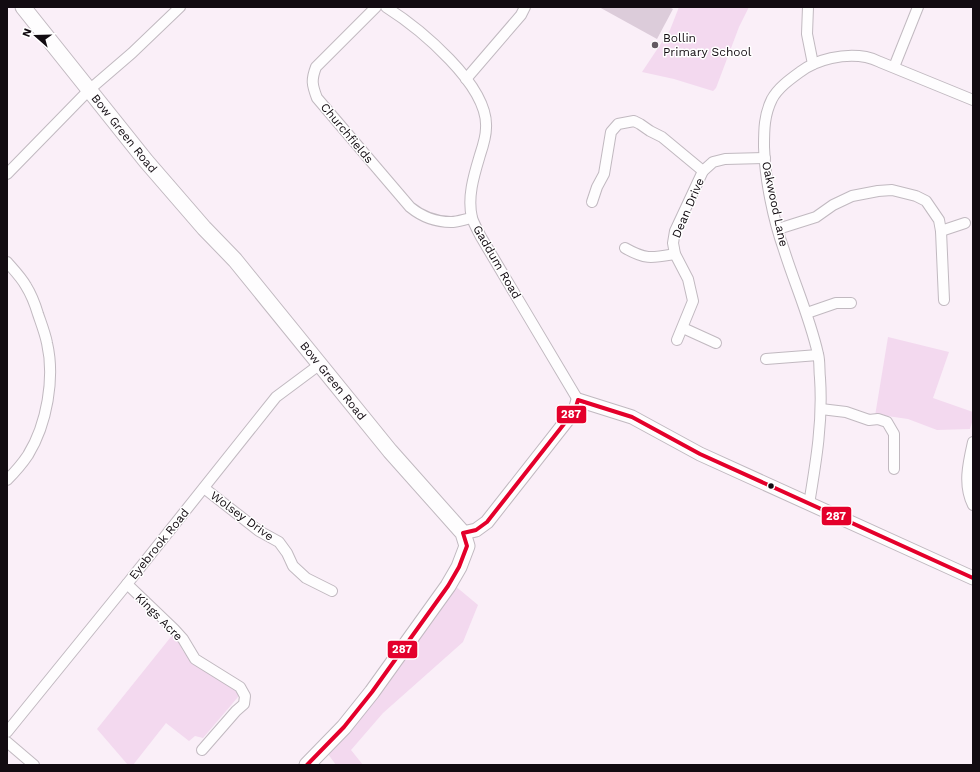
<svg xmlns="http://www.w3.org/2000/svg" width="980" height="772" font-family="'Work Sans',sans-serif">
<rect width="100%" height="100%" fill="#faeff8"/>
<g fill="#f3d9ef">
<path d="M679 7H749L739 27 716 88 713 91 674 79 642 72 670 30Z"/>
<path d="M888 337 949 352 933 398 973 412V419L970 429 937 430 908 419 887 416 884 418 875 416Z"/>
<path d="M454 585 478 605 463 642 383 713 351 750 363 765H336L328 754Z"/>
<path d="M174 633 183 651 189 658 235 687 239 694 238 697 203 738 195 736 189 741 166 723 133 765H128L97 729Z"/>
</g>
<path fill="#dcccda" d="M599 7H669L673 9 657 39Z"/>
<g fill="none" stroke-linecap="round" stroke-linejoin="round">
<g stroke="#c1b9c0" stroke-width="12">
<g id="minor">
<path d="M376 7 316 67C311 80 312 85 317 98L410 207C421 216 436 222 451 222 458 222 465 219 472 218"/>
<path d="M386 7C419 28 489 85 486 128 486 137 483 146 480 155 474 175 467 197 472 218 474 224 478 231 481 237L578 400"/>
<path d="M808 7 807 34 813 64"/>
<path d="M894 67 918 7"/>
<path d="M466 79 521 15 525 7"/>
<path d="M7 174 89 90 132 53 180 7"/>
<path d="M592 202 597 187 604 174 611 132 618 124 634 121 640 124 650 131 662 137 703 171"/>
<path d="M778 229 816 217 833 205 852 196 878 191 892 190 916 196 926 201 939 220 941 231 944 300"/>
<path d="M941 231 965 223"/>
<path d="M625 248C646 260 652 258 675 254"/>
<path d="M7 262C13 269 21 277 26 286 31 294 35 304 38 314 41 323 45 333 47 343 55 378 47 424 28 455 22 464 15 472 7 480"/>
<path d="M807 313 836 303H851"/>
<path d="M683 328 716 343"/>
<path d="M677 340 693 301 688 279 675 254 673 243 675 231 703 171 713 162 725 159 765 158"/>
<path d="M766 359 818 355"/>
<path d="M821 409 846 412 869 420 878 419 887 422 894 434V469"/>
<path d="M973 442C968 464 963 485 973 505"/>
<path d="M204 488 259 531 279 542 287 553 293 566 306 578 332 591"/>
<path d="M809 504C816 462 823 421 820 378 819 370 820 361 818 354 810 318 795 285 784 250 773 219 765 179 764 147 764 130 764 115 772 99 778 88 789 80 800 72 817 59 844 53 866 57 871 58 876 60 880 62L973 100"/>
<path d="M127 584 174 629 183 639 195 659 240 687 245 696 244 704 236 711 202 750"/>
<path d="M7 732 127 584 276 397 319 365"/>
<path d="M7 742 34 765"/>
</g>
</g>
<g stroke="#c1b9c0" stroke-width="15">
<path id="tertiary" d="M463 533 476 530 487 522 575 410 578 400 632 417 700 454 973 578"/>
</g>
<g stroke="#c1b9c0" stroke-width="17">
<g id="secondary">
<path id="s1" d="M23 7 146 161 204 228 235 260 390 451 463 533 467 546 459 567 448 586 372 692 344 727 307 765"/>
</g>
</g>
<use href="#minor" stroke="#fefdfe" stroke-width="10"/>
<use href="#tertiary" stroke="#fefdfe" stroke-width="13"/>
<use href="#secondary" stroke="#fefdfe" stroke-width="15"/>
<g stroke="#fff" stroke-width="7">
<path id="bus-1" d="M307 765 344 727 372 692 448 586 459 567 467 546 463 533 476 530 487 522 575 410 578 400 632 417 700 454 973 578"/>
</g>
<use href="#bus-1" stroke="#e4002b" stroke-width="4"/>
</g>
<circle fill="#635b62" stroke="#fff" stroke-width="1.5" cx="655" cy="45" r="4"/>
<circle fill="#120b11" stroke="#fff" stroke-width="1.5" cx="771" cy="486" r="3.5"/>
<g text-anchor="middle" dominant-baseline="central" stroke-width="3" stroke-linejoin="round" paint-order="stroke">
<g font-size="12" fill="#120b11" stroke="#fff" text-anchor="start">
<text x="663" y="38">Bollin<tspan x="663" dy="14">Primary School</tspan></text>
</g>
<g font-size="12" fill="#120b11" stroke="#fff">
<text transform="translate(347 133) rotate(50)">Churchfields</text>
<text stroke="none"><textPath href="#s1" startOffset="162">Bow Green Road</textPath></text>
<text transform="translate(775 204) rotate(78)">Oakwood Lane</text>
<text transform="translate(688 208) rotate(-67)">Dean Drive</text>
<text transform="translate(497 262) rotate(60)">Gaddum Road</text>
<text stroke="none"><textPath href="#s1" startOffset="486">Bow Green Road</textPath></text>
<text transform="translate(242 516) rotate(36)">Wolsey Drive</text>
<text transform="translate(159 544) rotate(-51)">Eyebrook Road</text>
<text transform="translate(159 617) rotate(45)">Kings Acre</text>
</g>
</g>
<g stroke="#fff" stroke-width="1.5">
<rect x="556" y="405" width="31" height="19" rx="4" fill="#e4002b"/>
<rect x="821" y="506" width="31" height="20" rx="4" fill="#e4002b"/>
<rect x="387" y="640" width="31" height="19" rx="4" fill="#e4002b"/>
</g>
<g font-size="11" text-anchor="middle" font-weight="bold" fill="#fff">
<text x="571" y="418">287</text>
<text x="836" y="520">287</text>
<text x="402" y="653">287</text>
</g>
<rect width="980" height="772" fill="none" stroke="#120b11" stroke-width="16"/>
<g transform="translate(36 36) rotate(290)" stroke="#ffffff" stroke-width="3" paint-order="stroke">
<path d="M0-3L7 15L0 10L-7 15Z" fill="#120b11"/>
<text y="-6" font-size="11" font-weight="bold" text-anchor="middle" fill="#120b11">N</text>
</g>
</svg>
